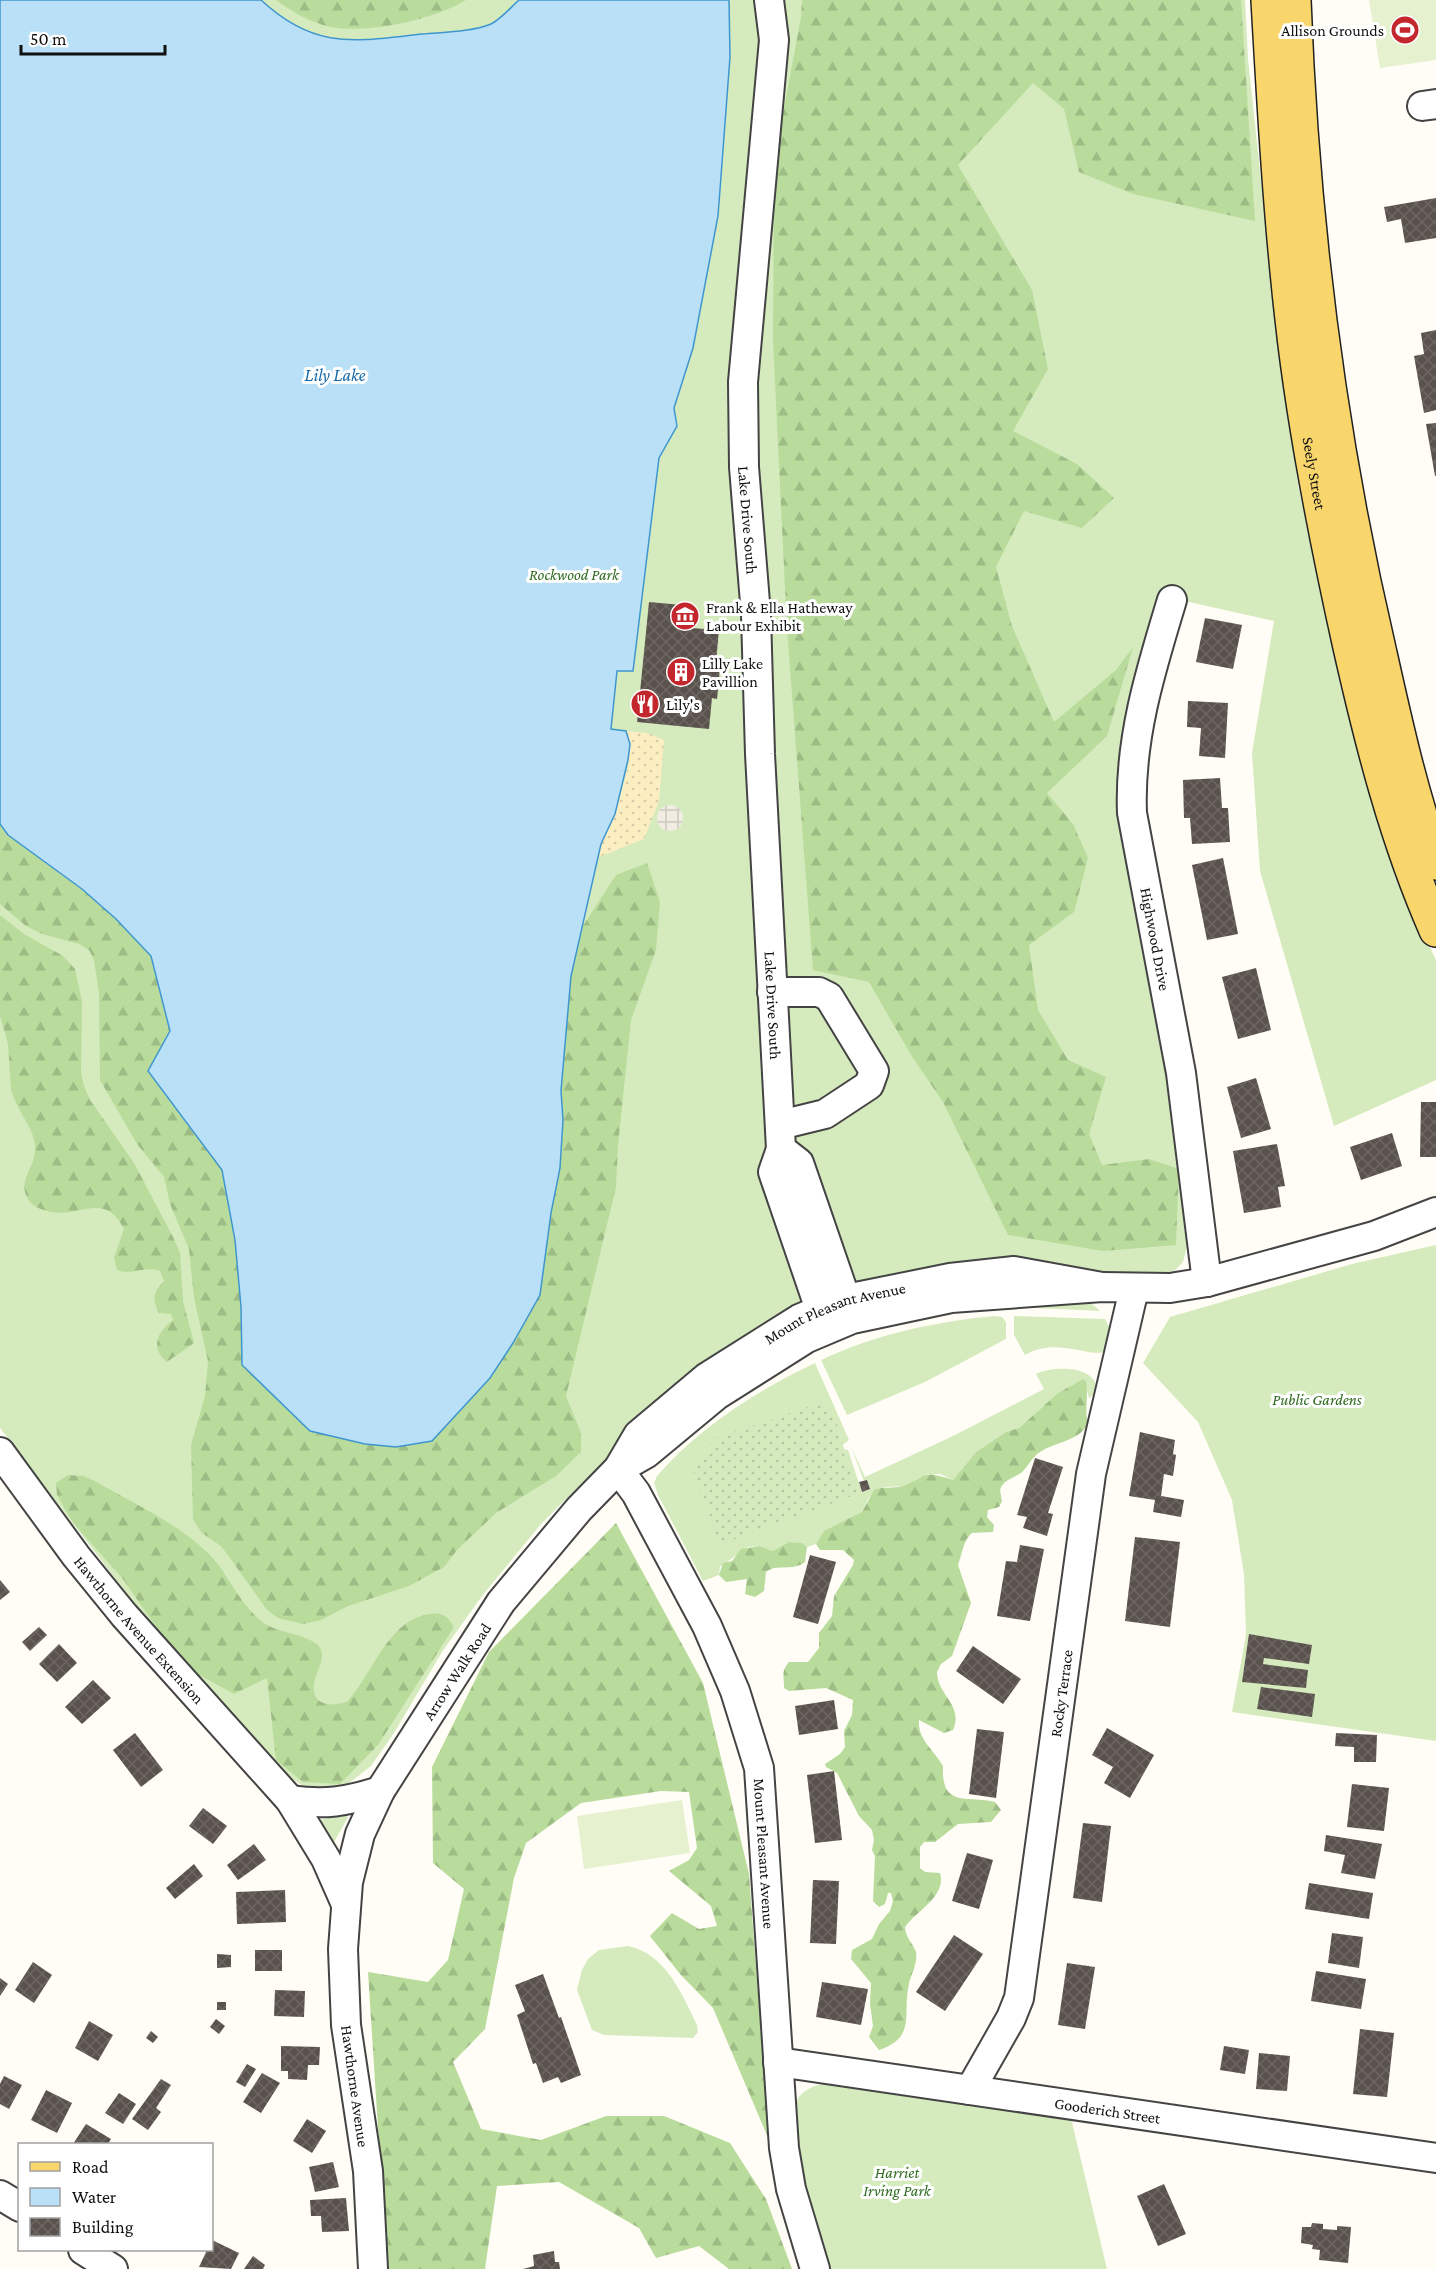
<svg xmlns="http://www.w3.org/2000/svg" width="1436" height="2269" font-family="'Crimson Pro',serif">
<defs>
<pattern id="forest-firs" width="22" height="20" patternUnits="userSpaceOnUse" patternTransform="scale(1.5)"><rect width="22" height="20" fill="#b9dc9c"/><path d="M5 1l3.5 6h-7zM16 11l3.5 6h-7z" fill="#9ebc85"/></pattern>
<pattern id="sand-dots" width="8" height="8" patternUnits="userSpaceOnUse" patternTransform="scale(1.5)"><rect width="8" height="8" fill="#fbeec1"/><path d="M2 2h.1M6 6h.1" fill="none" stroke="#d6cba5" stroke-width="1.8" stroke-linecap="round"/></pattern>
<pattern id="garden-dots" width="8" height="8" patternUnits="userSpaceOnUse" patternTransform="scale(1.5)"><rect width="8" height="8" fill="#d5ebbd"/><path d="M2 2h.1M6 6h.1" fill="none" stroke="#b6c8a1" stroke-width="1.8" stroke-linecap="round"/></pattern>
<pattern id="plaza-grid" width="8" height="8" patternUnits="userSpaceOnUse" patternTransform="scale(1.5)"><rect width="8" height="8" fill="#f1ede2"/><path d="M0 4h8M4 0v8" fill="none" stroke="#cecac1"/></pattern>
<pattern id="building-cross-hatch" width="8" height="8" patternUnits="userSpaceOnUse" patternTransform="scale(1.5)"><rect width="8" height="8" fill="#5a524d"/><path d="M0 0l8 8M0 8l8-8" fill="none" stroke="#6d6662"/></pattern>
</defs>
<rect width="100%" height="100%" fill="#fffdf5"/>
<g fill="#d5ebbd">
<path d="M0 0H1245L1248 59 1282 376 1298 484 1340 685 1384 841 1399 883 1436 960V1080L1334 1126 1260 871 1252 753 1274 621 1162 596 1121 755 1175 1110 1187 1246 1183 1262 1174 1271 1165 1273 1141 1275 1044 1267 1005 1266 651 1414 541 1524 482 1596 442 1652 394 1733 371 1766 344 1787 316 1790 305 1787 280 1771 149 1623 0 1428Z"/>
<path d="M1436 1245V1741L1232 1712 1246 1635 1244 1574 1232 1500 1198 1422 1143 1363 1170 1317 1352 1264Z"/>
<path d="M1053 1299 1090 1302 1100 1311 1014 1307Z"/>
<path d="M994 1316 1002 1317 1006 1322V1339L925 1382 847 1415 821 1360C876 1334 934 1322 994 1316Z"/>
<path d="M1014 1316 1105 1319 1110 1329 1108 1350C1093 1361 1059 1335 1025 1355L1014 1335Z"/>
<path d="M815 1363 849 1440 843 1445 836 1421 856 1494 844 1449 848 1450 862 1492 870 1489 867 1480 864 1481 851 1447 865 1477 953 1436 1044 1389 1036 1374C1053 1365 1102 1365 1096 1394L1089 1398 1085 1381 1083 1379 1058 1393 1019 1428 1006 1432 976 1452 953 1480 940 1474H928L904 1486 884 1487 869 1497 862 1512 819 1539 816 1544 807 1547 795 1542 773 1551 760 1546 748 1547 720 1567 719 1575 703 1581 658 1495 654 1483 657 1476C698 1428 758 1390 815 1363Z"/>
<path d="M344 1815 348 1817 332 1846 319 1820Z"/>
<path d="M628 1946C665 1953 682 1994 697 2025L698 2032 693 2038 604 2035 592 2030 577 1990 582 1970 588 1959 599 1950Z"/>
<path d="M824 2084 1071 2118 1107 2269H828C814 2223 801 2179 796 2132 795 2123 792 2112 795 2104 799 2092 813 2085 824 2084Z"/>
</g>
<g fill="url(#forest-firs)">
<path d="M276 0H466C433 20 368 34 330 27 310 22 292 12 276 0Z"/>
<path d="M802 0H1241L1255 221 1133 194 1079 172 1064 109 1033 83 958 165 1032 290 1048 369 1013 431 1077 464 1114 498 1082 528 1024 511 996 567 1012 626 1054 722 1116 670 1133 647 1107 736 1047 793 1073 824 1088 858 1074 912 1029 945 1038 1010 1068 1060 1106 1077 1089 1134 1102 1165 1149 1159 1179 1169 1176 1245 1103 1251 1008 1235 943 1102 911 1055 869 982 813 970 787 629 773 341 774 162 801 17Z"/>
<path d="M0 824 8 835 81 889 116 919 151 956 170 1031 148 1071 222 1170 235 1240 241 1307 242 1365 432 1441 490 1378 540 1295 551 1213 560 1168 563 1120 561 1091 571 976 579 932 616 875 647 863 660 902 656 950 631 1020 618 1145 616 1187 566 1396 581 1433V1452L556 1476 496 1513 457 1550 444 1567 409 1586 348 1606 321 1620 303 1624 278 1618 267 1610 222 1547 201 1532 193 1519 191 1445 205 1396 208 1361 194 1298 189 1249 170 1204 164 1177 137 1144 100 1080 99 993 94 960 89 950 79 944 42 934 26 926 0 904Z"/>
<path d="M0 915 24 934 63 956 75 969 82 1001 81 1073 84 1086 90 1100 134 1163 173 1237 180 1253 183 1301 194 1343 167 1362C149 1348 158 1331 173 1320L171 1314 159 1313C152 1299 153 1292 164 1281L160 1271C144 1265 132 1276 117 1270L114 1258 124 1229C103 1188 77 1222 44 1210 40 1209 35 1207 32 1204 12 1182 38 1168 35 1145 33 1125 14 1108 11 1087 9 1074 10 1060 8 1046 7 1036 2 1026 0 1015 0 987 0 945 0 915Z"/>
<path d="M1083 1379 1086 1381C1089 1396 1084 1409 1088 1424 1079 1441 1055 1442 1040 1452 1032 1457 1028 1467 1021 1473 1012 1479 1003 1480 1000 1490L1002 1501 999 1507 988 1510 987 1517 994 1525 993 1532 972 1533C963 1540 962 1555 958 1565L971 1603 952 1656 941 1664 937 1672C937 1695 964 1705 953 1730L944 1733 919 1720C917 1739 935 1751 943 1766 941 1809 967 1795 995 1802L1001 1810 991 1822 958 1824 935 1842H924L920 1847V1868L925 1872 940 1873C947 1896 916 1911 905 1927 905 1937 913 1943 916 1952 918 1964 911 1973 909 1984 902 2015 917 2037 879 2050L869 2037 873 2026 870 2004 871 1983 851 1959 852 1950 872 1939 879 1924 890 1911 893 1901 891 1893H888L885 1904 879 1907 873 1901 875 1856 872 1850 874 1840 872 1830 859 1816 837 1773 826 1767 825 1764 840 1754 845 1747 844 1731 852 1715 853 1700 826 1688 789 1691 784 1688C784 1676 781 1671 789 1662H808L819 1648V1633L832 1616 834 1596 853 1565 854 1560 843 1550H820L816 1544 824 1531 862 1512 874 1490C884 1486 894 1489 903 1486 931 1475 920 1470 953 1480L976 1452 1006 1432 1019 1428 1058 1393Z"/>
<path d="M68 1475 83 1476 95 1481C132 1503 176 1522 207 1552 228 1572 237 1601 260 1620 277 1634 299 1632 315 1643 331 1654 315 1670 314 1684 311 1707 333 1707 348 1701 373 1673 389 1618 431 1614 442 1612 449 1617 454 1627L378 1745 340 1784 303 1782 276 1760 267 1678 234 1694 190 1670 161 1634 123 1579 73 1523 57 1495 56 1483Z"/>
<path d="M616 1523 703 1683 749 1874 769 2140 713 2008 680 1974 650 1936 672 1913 699 1929 717 1926 711 1906 669 1871 689 1860 697 1848 689 1792 661 1791 581 1803 526 1843 514 1878 485 2029 453 2062 481 2129 541 2140 606 2116H664L730 2143 766 2199 792 2269H729L699 2246 656 2258 639 2228 559 2182 497 2186 485 2269H387L368 1972 428 1982 448 1960 464 1889 433 1863 432 1767 489 1652Z"/>
<path d="M789 1542 802 1543 807 1547 805 1562C792 1572 777 1563 766 1572L764 1591 755 1597 745 1594 747 1579 726 1582 719 1575 723 1563 732 1561 741 1549 760 1546 773 1551Z"/>
</g>
<path fill="url(#sand-dots)" d="M626 731 647 733 664 740 659 801 644 839 599 857C606 816 639 774 626 731Z"/>
<path fill="url(#garden-dots)" d="M820 1403 836 1421 857 1494 719 1545 692 1468 716 1438Z"/>
<g fill="#e6f2cf">
<path d="M1369 0H1436V60L1380 68Z"/>
<path d="M682 1800 690 1853 584 1869 577 1816Z"/>
</g>
<circle fill="url(#plaza-grid)" cx="670" cy="818" r="13"/>
<path fill="#b9e0f7" stroke="#3f96cf" stroke-width="1.5" d="M0 0H261C316 51 355 41 423 34 445 32 471 32 491 24 501 19 511 7 519 0H729L730 57 718 216 693 348 674 408 677 426 659 458 633 671H617L611 729 626 731 630 744 628 760 615 814 601 844 571 976 561 1091 563 1120 560 1168 551 1213 540 1295 513 1343 490 1378 432 1441 396 1447 365 1444 310 1431 242 1365 241 1307 235 1240 222 1170 148 1071 170 1031 151 956 116 919 82 889 8 835 0 824Z"/>
<g fill="url(#building-cross-hatch)">
<path d="M1436 198V238L1405 243 1401 219 1387 222 1384 207Z"/>
<path d="M1436 330V410L1424 413 1414 356 1424 354 1421 333Z"/>
<path d="M1436 423V476H1435L1426 424Z"/>
<path d="M649 602 693 606 691 628 719 630 716 662 720 663 719 680 717 699 712 698 709 729 637 722Z"/>
<path d="M1205 618 1242 625 1233 669 1196 662Z"/>
<path d="M1188 701 1228 703 1225 758 1199 756 1201 728 1187 727Z"/>
<path d="M1220 778 1222 808H1228L1230 842 1192 844 1190 818H1184L1183 780Z"/>
<path d="M1223 858 1238 934 1207 940 1192 865Z"/>
<path d="M1256 968 1271 1030 1238 1039 1222 977Z"/>
<path d="M1256 1078 1271 1129 1241 1138 1227 1087Z"/>
<path d="M1421 1102H1436V1157H1420Z"/>
<path d="M1392 1133 1402 1166 1361 1180 1350 1147Z"/>
<path d="M1277 1144 1285 1186 1278 1187 1281 1207 1244 1213 1233 1151Z"/>
<path d="M1140 1432 1175 1440 1173 1454 1176 1455 1173 1476 1164 1474 1161 1496 1184 1500 1181 1517 1153 1512 1155 1500 1129 1496Z"/>
<path d="M1035 1458 1063 1467 1048 1513 1053 1514 1047 1536 1023 1528 1027 1517 1017 1515Z"/>
<path d="M867 1480 870 1489 862 1492 859 1482Z"/>
<path d="M1135 1537 1180 1542 1170 1627 1125 1621Z"/>
<path d="M1020 1545 1044 1549 1030 1621 997 1616 1006 1561 1017 1562Z"/>
<path d="M810 1555 836 1562 818 1624 793 1617Z"/>
<path d="M0 1580 10 1592 0 1600Z"/>
<path d="M39 1627 47 1635 30 1651 22 1642Z"/>
<path d="M1249 1634 1312 1645 1309 1664 1264 1658 1263 1664 1308 1670 1306 1688 1242 1682Z"/>
<path d="M59 1644 77 1663 57 1682 39 1664Z"/>
<path d="M973 1646 1021 1679 1003 1704 956 1671Z"/>
<path d="M93 1680 111 1698 82 1724 65 1707Z"/>
<path d="M1261 1687 1315 1694 1312 1717 1257 1709Z"/>
<path d="M834 1700 838 1729 799 1735 795 1706Z"/>
<path d="M1107 1728 1154 1755 1130 1798 1104 1783 1113 1767 1092 1755Z"/>
<path d="M977 1729 1004 1732 996 1798 969 1794Z"/>
<path d="M135 1733 163 1770 141 1787 113 1750Z"/>
<path d="M1336 1733 1377 1735 1376 1762H1354V1747L1335 1746Z"/>
<path d="M834 1771 842 1840 815 1843 807 1775Z"/>
<path d="M1352 1784 1389 1788 1384 1831 1347 1827Z"/>
<path d="M203 1808 227 1826 213 1844 189 1826Z"/>
<path d="M1083 1823 1111 1826 1102 1902 1073 1898Z"/>
<path d="M1326 1835 1382 1844 1375 1879 1341 1873 1345 1855 1324 1851Z"/>
<path d="M254 1844 266 1860 238 1880 227 1865Z"/>
<path d="M967 1853 993 1860 979 1909 952 1901Z"/>
<path d="M194 1864 203 1876 175 1899 166 1888Z"/>
<path d="M813 1880 839 1881 836 1944 810 1943Z"/>
<path d="M1309 1883 1373 1893 1369 1919 1305 1909Z"/>
<path d="M285 1890 286 1922 237 1924 236 1892Z"/>
<path d="M1332 1933 1363 1937 1359 1968 1328 1963Z"/>
<path d="M954 1935 983 1954 945 2011 916 1992Z"/>
<rect x="255" y="1950" width="27" height="21"/>
<path d="M217 1954 231 1955V1967L217 1968Z"/>
<path d="M33 1962 52 1975 34 2003 15 1990Z"/>
<path d="M1067 1963 1095 1967 1085 2029 1058 2025Z"/>
<path d="M1316 1971 1366 1979 1361 2009 1311 2001Z"/>
<path d="M543 1974 559 2018 561 2017 581 2075 561 2083 558 2077 543 2083 536 2063 533 2064 517 2015 525 2011 515 1985Z"/>
<path d="M0 1978 8 1984 0 1996Z"/>
<path d="M822 1982 868 1989 861 2025 816 2017Z"/>
<path d="M275 1990 305 1991 304 2017 274 2016Z"/>
<rect x="217" y="2002" width="9" height="8"/>
<path d="M216 2019 225 2026 219 2034 210 2027Z"/>
<path d="M89 2021 113 2035 98 2061 75 2048Z"/>
<path d="M1360 2029 1394 2033 1387 2097 1353 2094Z"/>
<path d="M151 2031 158 2037 153 2043 146 2038Z"/>
<path d="M281 2046 320 2047 319 2065H308L307 2080 288 2079V2071H281Z"/>
<path d="M1224 2046 1249 2050 1245 2074 1220 2070Z"/>
<path d="M1259 2053 1290 2056 1287 2091 1256 2089Z"/>
<path d="M247 2064 256 2069 245 2087 236 2082Z"/>
<path d="M262 2073 280 2083 261 2113 243 2102Z"/>
<path d="M4 2076 22 2085 9 2109 0 2104V2084Z"/>
<path d="M161 2079 171 2085 156 2108 161 2112 148 2130 132 2119Z"/>
<path d="M46 2090 72 2103 57 2133 31 2120Z"/>
<path d="M119 2093 136 2104 123 2124 105 2113Z"/>
<path d="M307 2119 326 2131 312 2153 293 2141Z"/>
<path d="M86 2124 111 2139 108 2144H73Z"/>
<path d="M333 2162 339 2187 315 2192 309 2167Z"/>
<path d="M1164 2184 1186 2234 1158 2246 1137 2196Z"/>
<path d="M346 2198 349 2231 322 2232 321 2216H311L310 2200Z"/>
<path d="M1312 2223 1323 2224V2229L1337 2230V2226L1351 2227 1348 2263 1319 2260 1320 2250 1312 2249 1313 2245 1301 2243 1302 2227H1311Z"/>
<path d="M212 2240 239 2253 231 2269 199 2267 207 2250H212Z"/>
<path d="M554 2251 555 2262H559L560 2269H523L534 2266 533 2255Z"/>
<path d="M253 2256 265 2265 263 2269H244Z"/>
</g>
<g fill="none" stroke-linecap="round" stroke-linejoin="round">
<g stroke="#444" stroke-width="32">
<g id="minor">
<path id="s1" d="M769 0 774 40 743 382 744 467 756 615 760 754 781 1149"/>
<path d="M1422 106 1436 104"/>
<path id="s2" d="M1172 600C1151 669 1129 739 1132 813L1181 1073 1207 1282"/>
<path d="M772 992H819L829 997 874 1071 869 1085 825 1114 780 1125"/>
<path d="M826 1327 773 1172 781 1149 799 1163 852 1317"/>
<path id="s3" d="M0 1452 76 1556 124 1615 290 1800 326 1859 345 1902"/>
<path d="M633 1461 647 1453 717 1395 807 1338 852 1319 951 1298 1102 1287 1170 1288 1207 1282 1374 1236 1436 1212"/>
<path id="s4" d="M618 1469 636 1493 707 1626 735 1691 759 1768 784 2148 791 2189 815 2269"/>
<path d="M290 1800C325 1805 345 1802 380 1791"/>
<path id="s5" d="M778 2062 1436 2158"/>
<path id="s6" d="M970 2090 1011 2018 1019 1998 1091 1474 1134 1289"/>
<path d="M0 2195 20 2207"/>
<path d="M83 2250 113 2269"/>
<path id="s7" d="M373 2269 368 2171 346 2025 343 1949 348 1882 360 1834 380 1791 501 1602 579 1509 618 1469 638 1435 707 1377 799 1319 846 1299 950 1278 1014 1271 1102 1287"/>
</g>
</g>
<g stroke="#222" stroke-width="36">
<g id="major">
<path id="s8" d="M1268 0C1274 106 1280 213 1292 319 1304 429 1326 539 1350 647 1372 744 1396 839 1436 930"/>
<path d="M1294 0C1302 219 1329 436 1379 649 1395 721 1411 794 1436 863"/>
</g>
</g>
<use href="#minor" stroke="#fff" stroke-width="28"/>
<use href="#major" stroke="#f9d66b" stroke-width="33"/>
</g>
<defs>
<g id="stadium-disc" transform="scale(1.5)"><circle r="9.5" fill="#c4262e" stroke="#fff"/><path d="M0-5a6.5 5 0 1 0 0 10a6.5 5 0 1 0 0-10ZM-3.5-1.8h7v3.6h-7Z" fill="#fff"/></g>
<g id="museum-disc" transform="scale(1.5)"><circle r="9.5" fill="#c4262e" stroke="#fff"/><path d="M0-6L6-3V-2H-6V-3ZM-5-1h2V3h-2ZM-1-1h2V3h-2ZM3-1h2V3H3ZM-6 4H6V6H-6Z" fill="#fff"/></g>
<g id="building-disc" transform="scale(1.5)"><circle r="9.5" fill="#c4262e" stroke="#fff"/><path d="M-4-6H4V6H1V3H-1V6H-4ZM-2.5-4.3h1.7v1.8h-1.7ZM.8-4.3h1.7v1.8H.8ZM-2.5-1h1.7V.8h-1.7ZM.8-1h1.7V.8H.8Z" fill="#fff"/></g>
<g id="restaurant-disc" transform="scale(1.5)"><circle r="9.5" fill="#c4262e" stroke="#fff"/><path d="M-5-6h1v4h1v-4h1v4h1v-4h1v5L-1.5 .5V6h-2V.5L-5-1ZM5-6V6H3V1.5H1.5Q1.5-4 5-6Z" fill="#fff"/></g>
</defs>
<g fill-rule="evenodd">
<use href="#stadium-disc" x="1405" y="30"/>
<use href="#museum-disc" x="685" y="616"/>
<use href="#building-disc" x="681" y="672"/>
<use href="#restaurant-disc" x="645" y="704"/>
</g>
<g text-anchor="middle" dominant-baseline="central" stroke-width="6" stroke-linejoin="round" paint-order="stroke">
<g font-size="16" fill="#111" stroke="#fff" text-anchor="start">
<text x="1384" y="30" text-anchor="end">Allison Grounds</text>
<text x="706" y="607">Frank &amp; Ella Hatheway<tspan x="706" dy="18">Labour Exhibit</tspan></text>
<text x="702" y="663">Lilly Lake<tspan x="702" dy="18">Pavillion</tspan></text>
<text x="666" y="704">Lily's</text>
</g>
<g font-size="16" fill="#111" stroke="#fff">
<text stroke="none"><textPath href="#s8" startOffset="476">Seely Street</textPath></text>
<text stroke="none"><textPath href="#s1" startOffset="522">Lake Drive South</textPath></text>
<text stroke="none"><textPath href="#s2" startOffset="346">Highwood Drive</textPath></text>
<text stroke="none"><textPath href="#s1" startOffset="1008">Lake Drive South</textPath></text>
<text stroke="none"><textPath href="#s7" startOffset="1162">Mount Pleasant Avenue</textPath></text>
<text stroke="none"><textPath href="#s3" startOffset="226">Hawthorne Avenue Extension</textPath></text>
<text stroke="none"><textPath href="#s7" startOffset="628">Arrow Walk Road</textPath></text>
<text stroke="none"><textPath href="#s6" startOffset="412">Rocky Terrace</textPath></text>
<text stroke="none"><textPath href="#s4" startOffset="418">Mount Pleasant Avenue</textPath></text>
<text transform="translate(355 2086) rotate(82)">Hawthorne Avenue</text>
<text stroke="none"><textPath href="#s5" startOffset="333">Gooderich Street</textPath></text>
</g>
<g font-size="16" font-style="italic" fill="#2f6b1f" stroke="#fff">
<text x="574" y="574">Rockwood Park</text>
<text x="1317" y="1399">Public Gardens</text>
<text x="897" y="2172">Harriet<tspan x="897" dy="18">Irving Park</tspan></text>
</g>
<g font-size="18" font-style="italic" fill="#1768a6" stroke="#fff">
<text x="335" y="375">Lily Lake</text>
</g>
</g>
<rect x="18" y="2143" width="195" height="108" fill="#ffffff" stroke="#a0a0a0" stroke-width="1.5"/>
<rect x="30" y="2162" width="30" height="9" fill="#f9d66b" stroke="#a0a0a0" stroke-width="1.5"/>
<text x="72" y="2173" font-size="18" fill="#111111">Road</text>
<rect x="30" y="2188" width="30" height="18" fill="#b9e0f7" stroke="#a0a0a0" stroke-width="1.5"/>
<text x="72" y="2203" font-size="18" fill="#111111">Water</text>
<rect x="30" y="2218" width="30" height="18" fill="url(#building-cross-hatch)" stroke="#a0a0a0" stroke-width="1.5"/>
<text x="72" y="2233" font-size="18" fill="#111111">Building</text>
<path d="M21 45v9h144v-9" fill="none" stroke="#111111" stroke-width="3"/>
<text x="30" y="45" font-size="18" fill="#111111" stroke="#ffffff" stroke-width="4.5" paint-order="stroke">50 m</text>
</svg>
